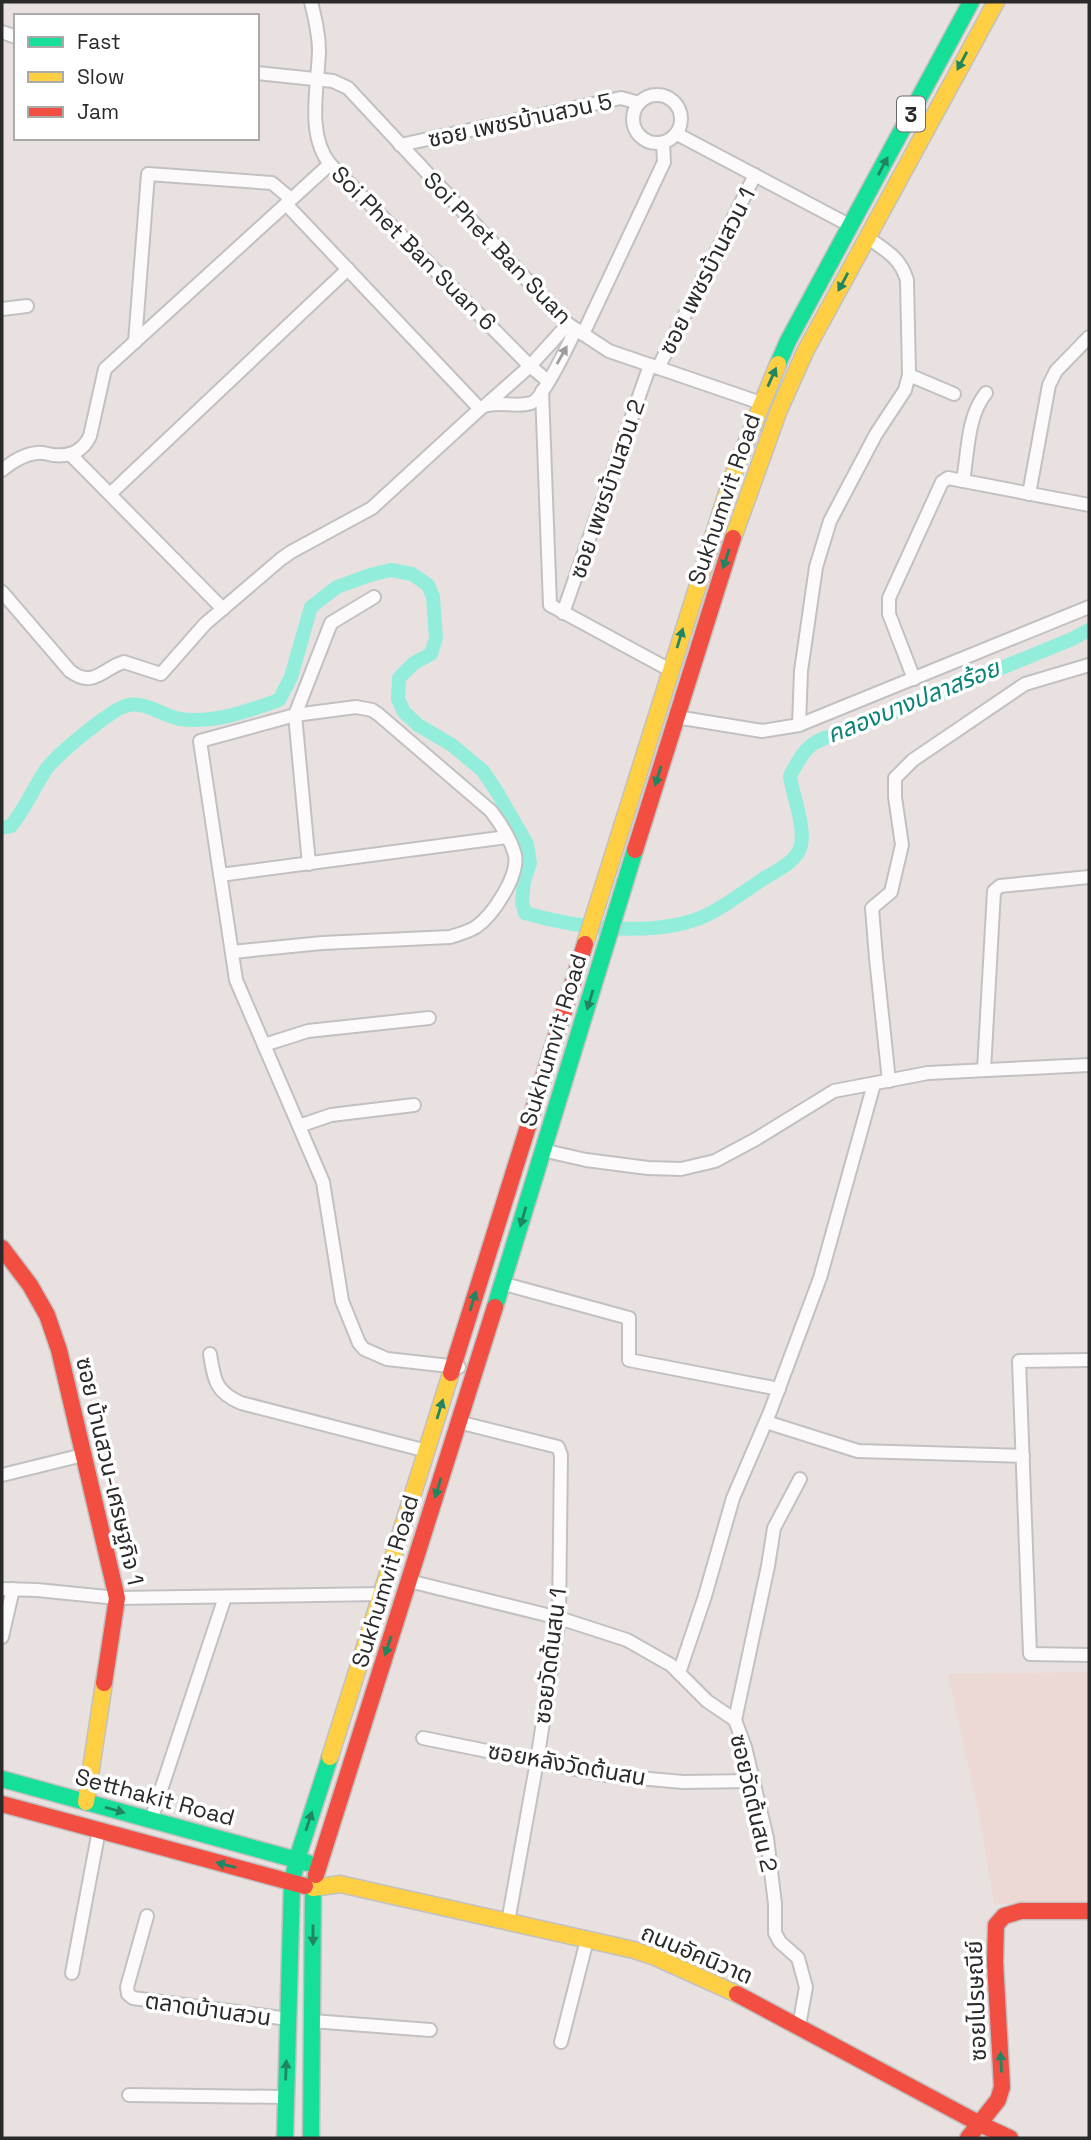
<svg xmlns="http://www.w3.org/2000/svg" width="1091" height="2140" font-family="'Space Grotesk','Noto Sans Thai',sans-serif">
<rect width="100%" height="100%" fill="#e9e1e0"/>
<path fill="#ecd9d4" d="M1089 1672V1905L994 1904 980 1819 948 1674Z"/>
<g fill="none" stroke-linecap="round" stroke-linejoin="round">
<path stroke="#92eddb" stroke-width="14" d="M2 828 11 826C25 809 33 789 45 771 54 757 113 707 129 705 147 702 163 716 180 719 213 724 248 711 279 700L291 677 311 607 337 587 370 575 391 570 412 574 428 585 433 597 436 638 431 654 414 663 399 678 398 699 404 712 418 725 452 745 483 771 497 792 527 844 530 863 524 881 522 902 525 913C576 928 659 939 709 914 727 905 745 891 763 879 776 871 798 861 801 845 805 825 793 797 790 776 807 744 811 741 845 732L1072 639 1089 630"/>
<g stroke="#c2c1c2" stroke-width="16">
<g id="street">
<path d="M311 2C315 18 319 34 319 51 318 86 306 135 330 164L530 366 548 381"/>
<path d="M2 32 16 37"/>
<path d="M257 73 333 81 348 88 568 324 609 351 761 403"/>
<circle cx="657" cy="119" r="24"/>
<path d="M677 134 851 226"/>
<path d="M400 145 621 98 639 103"/>
<path d="M286 204 480 409"/>
<path d="M2 309 27 306"/>
<path d="M583 334 664 162 663 143"/>
<path d="M135 342 148 174 272 183 291 199"/>
<path d="M658 368 755 175"/>
<path d="M909 375 954 394"/>
<path d="M542 391 550 605 670 670"/>
<path d="M486 405 530 366 568 324"/>
<path d="M70 454 223 609"/>
<path d="M2 470C12 462 24 454 37 453 42 452 48 454 53 455 70 457 83 451 90 436L105 369 330 164"/>
<path d="M963 481C968 453 967 416 986 393"/>
<path d="M110 494 348 269"/>
<path d="M1029 494 1049 385 1056 371 1089 337"/>
<path d="M2 592 70 671C94 689 103 668 124 662L161 674 205 624 281 559 291 552 372 508 482 407C498 400 515 408 531 403 543 399 569 343 576 329"/>
<path d="M563 613 650 365"/>
<path d="M914 679 889 614V598L942 482 948 478 1089 505"/>
<path d="M676 717 762 731 799 725 1089 607"/>
<path d="M799 725 801 671 816 567 830 521 876 434 905 390 909 375 907 280C900 257 886 251 867 237"/>
<path d="M309 864 295 715 331 623 374 597"/>
<path d="M220 875 507 837"/>
<path d="M232 952 322 943 450 937C459 934 468 932 476 927 493 915 519 876 515 855 511 840 501 824 491 811L378 714 372 710 356 707 295 715 200 741C212 821 224 900 236 980L323 1182 342 1301 359 1343 364 1349 387 1359 459 1367"/>
<path d="M264 1045 308 1031 429 1018"/>
<path d="M984 1070 994 891 1000 886 1089 877"/>
<path d="M889 1081 876 958 872 908 891 892 902 845 895 797V778L913 760 1025 684 1089 665"/>
<path d="M299 1126 331 1115 414 1105"/>
<path d="M542 1150 586 1160 648 1168 681 1169 715 1161 756 1139 834 1091 928 1073 1089 1065"/>
<path d="M501 1283 629 1318V1360L779 1389"/>
<path d="M210 1354C214 1379 215 1392 241 1403L427 1451"/>
<path d="M1089 1360 1019 1361 1030 1654 1089 1655"/>
<path d="M458 1422 558 1447 561 1455 559 1618 537 1761 508 1922"/>
<path d="M766 1422 858 1451 1023 1456"/>
<path d="M2 1475 83 1455"/>
<path d="M409 1581 559 1618 627 1640 671 1665 707 1701 735 1720 745 1747 767 1838 775 1904V1933L780 1942 798 1958 806 1987 799 2026"/>
<path d="M2 1589 37 1590 117 1598 382 1594"/>
<path d="M2 1637 13 1589"/>
<path d="M679 1673 705 1596 733 1498 770 1412 820 1278 874 1084"/>
<path d="M735 1720 768 1566 774 1528 800 1479"/>
<path d="M423 1738 605 1775 683 1782 753 1781"/>
<path d="M151 1820 225 1597"/>
<path d="M147 1916 127 1987 128 1994 133 1998 288 2019"/>
<path d="M72 1973 99 1830"/>
<path d="M312 2021 430 2030"/>
<path d="M561 2042 587 1940"/>
<path d="M129 2095 285 2097"/>
</g>
</g>
<g stroke="#c2c1c2" stroke-width="19">
<g id="fast">
<path d="M778 364 788 341 971 2"/>
<path d="M495 1307 635 850"/>
<path d="M2 1779 308 1863"/>
<path d="M285 2138 292 1883 297 1859 330 1757"/>
<path d="M311 2138 313 1888 316 1875"/>
</g>
</g>
<g stroke="#c2c1c2" stroke-width="19">
<g id="slow">
<path d="M733 538 779 410 806 350 996 2"/>
<path d="M585 944 730 483 778 364"/>
<path d="M330 1757 451 1373"/>
<path d="M86 1802 104 1683"/>
<path d="M313 1888 340 1884 634 1950 655 1957 737 1994"/>
</g>
</g>
<g stroke="#c2c1c2" stroke-width="19">
<g id="jam">
<path d="M635 850 733 538"/>
<path d="M2 1248 30 1285 47 1315 59 1350 117 1598 104 1683"/>
<path d="M451 1373 585 944"/>
<path d="M2 1804 305 1886"/>
<path d="M316 1875 495 1307"/>
<path d="M737 1994 980 2124 1010 2138"/>
<path d="M968 2138 998 2100 1002 2087 995 1962 996 1925 1004 1916 1021 1911H1089"/>
</g>
</g>
<use href="#street" stroke="#fcfafa" stroke-width="12"/>
<use href="#fast" stroke="#16e098" stroke-width="16"/>
<use href="#slow" stroke="#ffcf43" stroke-width="16"/>
<use href="#jam" stroke="#f24e42" stroke-width="16"/>
</g>
<defs><path id="oneway-solid" d="M-6-.8H1V-3.2L6.5 0L1 3.2V.8H-6Z" transform="scale(1.75)"/></defs>
<g fill="#208561">
<use href="#oneway-solid" transform="translate(962 61) rotate(118)"/>
<use href="#oneway-solid" transform="translate(883 166) rotate(-62)"/>
<use href="#oneway-solid" transform="translate(843 282) rotate(118)"/>
<use href="#oneway-solid" transform="translate(772 377) rotate(-66)"/>
<use href="#oneway-solid" transform="translate(726 559) rotate(108)"/>
<use href="#oneway-solid" transform="translate(680 638) rotate(-73)"/>
<use href="#oneway-solid" transform="translate(658 776) rotate(107)"/>
<use href="#oneway-solid" transform="translate(590 1000) rotate(107)"/>
<use href="#oneway-solid" transform="translate(523 1217) rotate(106)"/>
<use href="#oneway-solid" transform="translate(473 1301) rotate(-73)"/>
<use href="#oneway-solid" transform="translate(440 1409) rotate(-73)"/>
<use href="#oneway-solid" transform="translate(438 1488) rotate(107)"/>
<use href="#oneway-solid" transform="translate(388 1646) rotate(108)"/>
<use href="#oneway-solid" transform="translate(115 1810) rotate(16)"/>
<use href="#oneway-solid" transform="translate(309 1821) rotate(-72)"/>
<use href="#oneway-solid" transform="translate(226 1865) rotate(-165)"/>
<use href="#oneway-solid" transform="translate(313 1935) rotate(90)"/>
<use href="#oneway-solid" transform="translate(1001 2062) rotate(-93)"/>
<use href="#oneway-solid" transform="translate(286 2070) rotate(-88)"/>
</g>
<use fill="#9e9c9c" href="#oneway-solid" transform="translate(562 355) rotate(-61)"/>
<g text-anchor="middle" dominant-baseline="central" stroke-width="7" stroke-linejoin="round" paint-order="stroke">
<rect fill="#fff" stroke="#6a6a6a" stroke-width="2" x="897" y="96.5" width="28" height="35" rx="5"/>
<g font-size="21" font-weight="bold" fill="#2a2a2a">
<text x="911" y="114">3</text>
</g>
<g font-size="23" fill="#2a2a2a" stroke="#fff">
<text transform="translate(520 120) rotate(-12)">ซอย เพชรบ้านสวน 5</text>
<text transform="translate(414 248) rotate(45)">Soi Phet Ban Suan 6</text>
<text transform="translate(498 248) rotate(46)">Soi Phet Ban Suan</text>
<text transform="translate(707 271) rotate(-63)">ซอย เพชรบ้านสวน 1</text>
<text transform="translate(607 489) rotate(-71)">ซอย เพชรบ้านสวน 2</text>
<text transform="translate(724 499) rotate(-71)">Sukhumvit Road</text>
<text transform="translate(553 1040) rotate(-73)">Sukhumvit Road</text>
<text transform="translate(110 1471) rotate(77)">ซอย บ้านสวน-เศรษฐกิจ 1</text>
<text transform="translate(385 1581) rotate(-73)">Sukhumvit Road</text>
<text transform="translate(550 1656) rotate(-83)">ซอยวัดต้นสน 1</text>
<text transform="translate(567 1764) rotate(10)">ซอยหลังวัดต้นสน</text>
<text transform="translate(155 1797) rotate(15)">Setthakit Road</text>
<text transform="translate(754 1803) rotate(77)">ซอยวัดต้นสน 2</text>
<text transform="translate(697 1954) rotate(23)">ถนนอัคนิวาต</text>
<text transform="translate(976 2001) rotate(-92)">ซอยไปรษณีย์</text>
<text transform="translate(208 2009) rotate(8)">ตลาดบ้านสวน</text>
</g>
<g font-size="24" font-style="italic" fill="#0b8376" stroke="#fff">
<text transform="translate(913 701) rotate(-22)">คลองบางปลาสร้อย</text>
</g>
</g>
<rect width="1091" height="2140" fill="none" stroke="#2a2a2a" stroke-width="7"/>
<rect x="14" y="14" width="245" height="126" fill="#ffffff" stroke="#aaaaaa" stroke-width="2"/>
<rect x="28" y="37" width="35" height="10" fill="#16e098" stroke="#aaaaaa" stroke-width="2"/>
<text x="77" y="49" font-size="21" fill="#2a2a2a">Fast</text>
<rect x="28" y="72" width="35" height="10" fill="#ffcf43" stroke="#aaaaaa" stroke-width="2"/>
<text x="77" y="84" font-size="21" fill="#2a2a2a">Slow</text>
<rect x="28" y="107" width="35" height="10" fill="#f24e42" stroke="#aaaaaa" stroke-width="2"/>
<text x="77" y="119" font-size="21" fill="#2a2a2a">Jam</text>
</svg>
